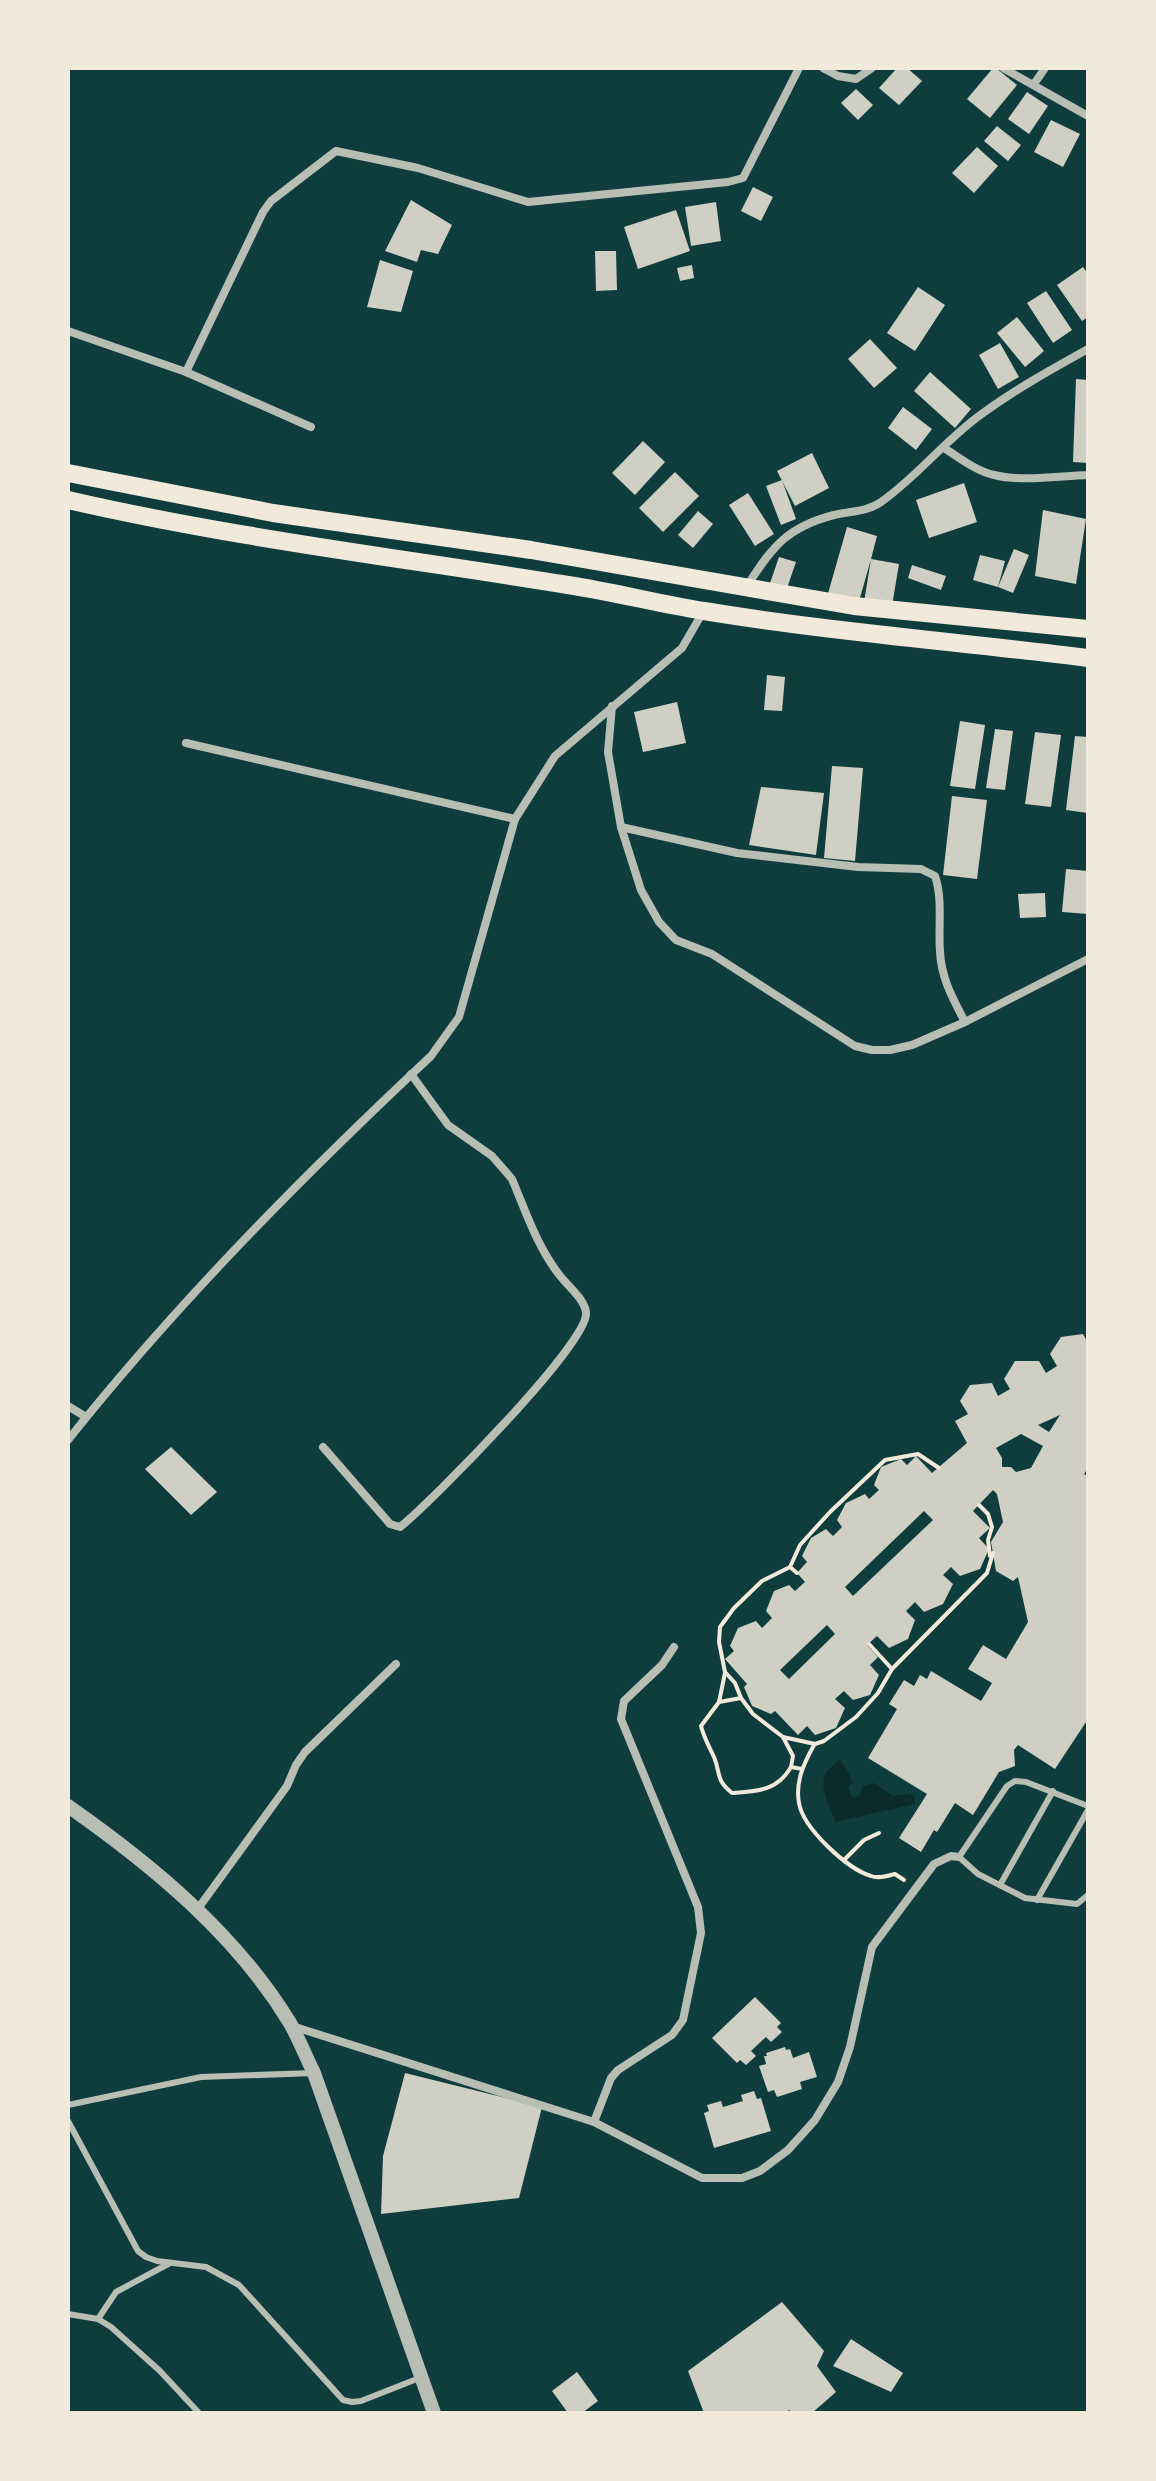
<svg xmlns="http://www.w3.org/2000/svg" width="1156" height="2481" font-family="Poppins,sans-serif">
<rect width="100%" height="100%" fill="#0f3d3e"/>
<path fill="#0a2a2b" d="M841 1760 853 1782 848 1787 850 1794 854 1797 860 1795 863 1786 874 1783 893 1796 909 1794 914 1796 915 1804 835 1822C828 1798 810 1777 841 1760Z"/>
<g fill="#cfcfc3" fill-rule="evenodd">
<path d="M897 68H907L922 81 899 105 879 88Z"/>
<path d="M993 68H996L1017 85 990 118 967 99Z"/>
<path d="M856 89 873 105 858 120 841 103Z"/>
<path d="M1027 92 1048 106 1029 134 1008 119Z"/>
<path d="M1051 120 1080 134 1063 167 1034 152Z"/>
<path d="M997 126 1021 145 1008 161 984 141Z"/>
<path d="M977 147 998 166 974 193 952 173Z"/>
<path d="M753 187 773 197 761 221 741 211Z"/>
<path d="M411 200 452 225 438 254 421 250 417 262 385 251Z"/>
<path d="M716 202 721 241 691 246 685 207Z"/>
<path d="M676 210 690 251 638 269 624 227Z"/>
<path d="M595 251H616L617 290 596 291Z"/>
<path d="M380 260 413 271 401 312 367 307Z"/>
<path d="M692 265 694 278 680 281 677 268Z"/>
<path d="M1083 267 1088 274V317L1082 321 1057 285Z"/>
<path d="M918 287 945 305 915 351 887 333Z"/>
<path d="M1046 291 1072 330 1053 343 1027 303Z"/>
<path d="M1017 317 1044 351 1025 367 997 333Z"/>
<path d="M870 339 897 368 874 388 848 359Z"/>
<path d="M1000 343 1019 377 998 389 979 355Z"/>
<path d="M930 372 971 409 955 428 914 391Z"/>
<path d="M1076 379 1088 380V463L1073 462Z"/>
<path d="M903 407 932 429 916 450 888 428Z"/>
<path d="M643 441 665 462 635 495 612 473Z"/>
<path d="M812 453 829 488 795 506 777 471Z"/>
<path d="M675 472 699 496 663 532 639 508Z"/>
<path d="M782 480 796 519 781 525 766 486Z"/>
<path d="M964 483 977 522 929 538 916 500Z"/>
<path d="M748 493 774 534 755 546 729 505Z"/>
<path d="M1043 510 1086 519 1076 584 1035 576Z"/>
<path d="M698 511 713 524 693 548 678 535Z"/>
<path d="M847 527 877 536 871 559 899 564 892 606 864 602 871 559 858 605 827 597Z"/>
<path d="M1014 549 1029 555 1013 593 998 587Z"/>
<path d="M980 555 1005 561 998 587 973 580Z"/>
<path d="M779 557 796 562 786 591 769 586Z"/>
<path d="M912 565 946 576 941 590 908 578Z"/>
<path d="M767 675 785 677 782 711 764 710Z"/>
<path d="M677 702 686 743 643 752 634 712Z"/>
<path d="M960 721 985 725 975 789 950 786Z"/>
<path d="M995 729 1013 731 1005 790 986 788Z"/>
<path d="M1035 732 1061 735 1051 807 1025 804Z"/>
<path d="M1075 736 1088 737V813L1066 810Z"/>
<path d="M832 766 863 768 855 861 824 858Z"/>
<path d="M761 787 824 793 816 855 749 845Z"/>
<path d="M952 796 987 800 977 879 943 875Z"/>
<path d="M1066 869 1088 871V914L1062 912Z"/>
<path d="M1045 893 1046 917 1020 918 1018 894Z"/>
<path d="M1083 1334 1088 1343V1468L1084 1474 1088 1476V1719L1055 1769 1018 1745 1014 1750 1015 1766 999 1772 973 1815 955 1803 937 1832 934 1830 921 1852 899 1838 927 1794 868 1758 897 1709 889 1704 904 1680 914 1686 920 1675 927 1679 931 1671 981 1701 992 1683 968 1669 983 1645 1006 1659 1028 1622 1018 1577 1013 1581 996 1571 991 1542 1003 1522 997 1494 993 1490 973 1511 990 1528 979 1538 989 1549 980 1569 960 1576 951 1567 943 1575 953 1584 943 1604 924 1612 915 1602 906 1611 915 1620 908 1639 889 1648 877 1636 867 1645 878 1657 870 1665 879 1675 870 1695 853 1700 844 1691 835 1699 845 1708 836 1728 815 1735 807 1726 798 1735 775 1711 771 1714 752 1706 744 1687 747 1684 725 1659 734 1651 730 1646 738 1628 756 1621 762 1628 772 1618 766 1611 774 1591 789 1585 795 1591 805 1582 797 1573 807 1562 802 1556 811 1538 826 1529 833 1536 842 1527 837 1520 846 1503 865 1494 869 1499 879 1490 874 1485 881 1467 901 1459 907 1465 916 1456 932 1473 967 1443 955 1421 968 1414 960 1401 970 1385 992 1383 998 1396 1010 1389 1004 1379 1015 1361H1039L1046 1373 1057 1366 1050 1354 1061 1337ZM1060 1415 1049 1432 1038 1425ZM1021 1434 1043 1446 1031 1468 1016 1472 1011 1467H1002V1458L996 1448ZM924 1511 933 1520 853 1596 845 1587ZM827 1625 835 1634 789 1679 780 1670Z"/>
<path d="M171 1447 217 1492 191 1515 145 1469Z"/>
<path d="M755 1997 781 2023 777 2027 782 2032 771 2042 766 2037 751 2051 756 2056 746 2065 740 2060 737 2063 712 2038Z"/>
<path d="M785 2047 786 2050 790 2049 793 2058 809 2052 817 2077 800 2082 802 2089 777 2097 774 2090 768 2092 759 2066 766 2064 764 2056H767L766 2053Z"/>
<path d="M405 2073 542 2107 519 2198 381 2214 383 2156Z"/>
<path d="M754 2091 757 2099 761 2098 771 2131 714 2148 704 2113 709 2111 707 2105 721 2101 723 2107 743 2101 741 2095Z"/>
<path d="M782 2302 824 2351 817 2366 836 2392 812 2413H793L789 2410 785 2413H704L688 2371Z"/>
<path d="M851 2339 903 2373 891 2392 833 2366Z"/>
<path d="M577 2372 598 2401 582 2413H568L552 2391Z"/>
</g>
<g fill="none" stroke-linecap="round" stroke-linejoin="round">
<g stroke="#f1e9da" stroke-width="4">
<path d="M979 1505 988 1514 992 1527 988 1540 990 1556"/>
<path d="M790 1567 800 1545 830 1512 885 1460 918 1454 939 1468"/>
<path d="M797 1573 790 1567 762 1581 734 1608 720 1627 719 1642 725 1672 735 1683 741 1698 753 1714 783 1737 815 1744 824 1741 856 1717 878 1693 892 1669 987 1573 993 1553"/>
<path d="M869 1644 892 1669"/>
<path d="M741 1698 719 1702 701 1726C704 1738 709 1746 714 1757 721 1774 715 1779 732 1793 758 1791 777 1791 791 1767L802 1769"/>
<path d="M719 1702 725 1673"/>
<path d="M783 1737 793 1756 791 1767"/>
<path d="M814 1745C804 1763 795 1782 799 1803 803 1828 847 1869 871 1876 878 1879 887 1876 895 1874L904 1880"/>
<path d="M845 1859 864 1840 879 1833"/>
</g>
<g stroke="#b8beb3" stroke-width="6">
<path d="M1088 1806 1026 1782 1015 1781 1007 1786 959 1857 978 1874 1025 1898 1077 1904 1088 1895"/>
<path d="M1000 1885 1053 1791"/>
<path d="M1037 1900 1088 1810"/>
<path d="M68 2105 201 2077 314 2073"/>
<path d="M68 2121 138 2251 146 2257 157 2261 206 2267 239 2285 343 2400 352 2402 361 2401 422 2377"/>
<path d="M68 2314 98 2319 111 2327 160 2371 199 2413"/>
<path d="M98 2319 116 2292 170 2263"/>
</g>
<g stroke="#b8beb3" stroke-width="8">
<path d="M823 68 838 76 856 79 872 68"/>
<path d="M1003 68 1088 116"/>
<path d="M1034 84 1045 68"/>
<path d="M68 331 186 372 311 427"/>
<path d="M186 372 263 212 271 201 336 151 418 168 528 202 728 182 743 178 799 68"/>
<path d="M944 448C960 458 976 471 994 475 1023 482 1058 476 1088 475"/>
<path d="M747 586C772 547 787 527 834 515 850 511 867 512 881 502 918 476 946 439 983 413 1016 389 1052 369 1088 349"/>
<path d="M612 706 608 752 621 827 641 890 659 922 676 940 712 954 855 1046 872 1050H890L912 1045 965 1022 1088 959"/>
<path d="M186 743 515 819"/>
<path d="M621 827 737 853 858 867 921 869 935 876C943 899 938 927 940 951 941 978 953 999 965 1022"/>
<path d="M68 1406 86 1417"/>
<path d="M68 1440C178 1302 303 1176 431 1056L459 1017 515 819 555 756 682 648 703 612"/>
<path d="M323 1447 390 1524 400 1527C429 1504 591 1341 586 1312 584 1299 569 1287 561 1277 538 1249 526 1212 512 1179L492 1156 448 1125 411 1074"/>
<path d="M197 1910 287 1786 296 1765 305 1752 396 1664"/>
<path d="M292 2026 594 2122 702 2178H742L760 2171 788 2150 815 2120 838 2082 850 2047 872 1947 934 1864 951 1856 959 1857"/>
<path d="M594 2122 611 2078 618 2070 672 2035 683 2020 701 1933 698 1907 621 1719 624 1701 662 1665 674 1647"/>
</g>
<path stroke="#b8beb3" stroke-width="14" d="M68 1806C152 1865 236 1934 290 2023 299 2039 306 2057 314 2073L434 2413"/>
<g stroke="#f1e9da" stroke-width="18">
<path d="M68 473 273 513 531 550 854 606 1088 629"/>
<path d="M68 500C233 538 401 558 568 585 614 592 659 604 704 611 832 632 960 642 1088 658"/>
</g>
</g>
<rect width="1156" height="2481" fill="none" stroke="#f1e9da" stroke-width="140"/>
</svg>
